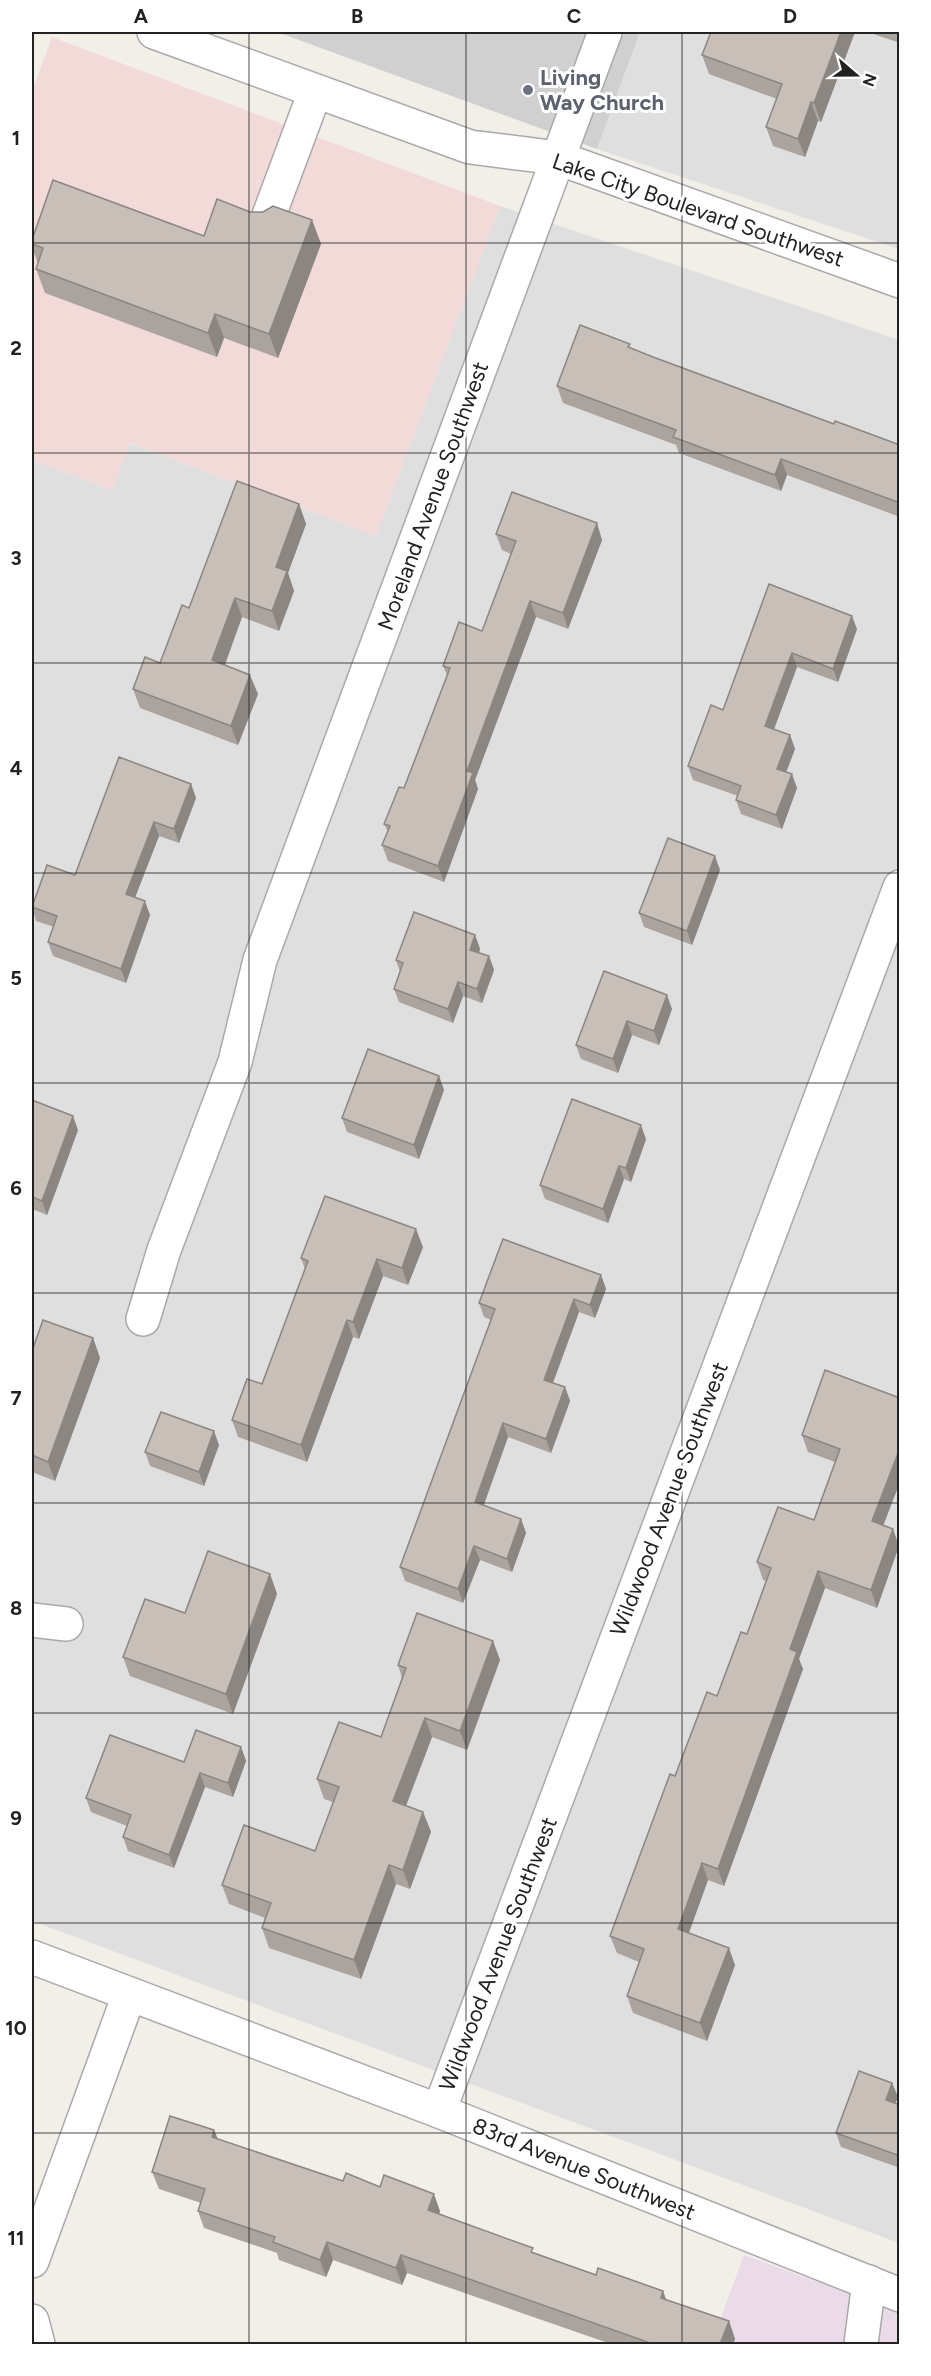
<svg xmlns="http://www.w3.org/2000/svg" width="931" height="2376" font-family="Figtree,sans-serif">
<rect width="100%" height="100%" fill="#f2efe9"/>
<g fill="#e0dfdf">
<path d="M640 32H899V249L597 149Z"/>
<path d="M500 206 899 340V2243L32 1921V460L112 490 129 443 376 536Z"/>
</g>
<path fill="#f2dad9" d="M52 37 500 206 376 536 130 443 112 490 32 460V91Z"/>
<path fill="#ebdbe8" d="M744 2255 899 2312V2344H711Z"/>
<path fill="#d0d0d0" d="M277 32H640L597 149Z"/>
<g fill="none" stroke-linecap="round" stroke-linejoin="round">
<g stroke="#a9a9a9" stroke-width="36">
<g id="minor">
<path d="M154 32 470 147 558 158 900 281"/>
<path d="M268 218 315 92"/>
<path d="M143 1319 164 1250 235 1062 260 960 605 32"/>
<path d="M32 1620 66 1624"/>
<path d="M32 1957 439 2111 900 2295"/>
<path d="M439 2111 900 887"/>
<path d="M32 2261 129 1995"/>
<path d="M32 2321 38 2344"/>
<path d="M861 2344 869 2282"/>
</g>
</g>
<use href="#minor" stroke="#fff" stroke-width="33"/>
</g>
<g fill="#aba49e">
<path d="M711 32H855L821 122 818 121 805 157 773 146 766 127 777 99 709 74 702 55Z"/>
<path d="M867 32H900V43Z"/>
<path d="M250 212 312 220 321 244 278 358 224 338 217 357 45 293 36 269 38 264 32 247V240L204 236Z"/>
<path d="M631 348 653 357 834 424 900 445V517L787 475 781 491 679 453 676 445 563 403 557 386Z"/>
<path d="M299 504 306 524 288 573 294 591 279 631 242 617 225 665 258 694 238 745 140 708 133 689 160 663Z"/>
<path d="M496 534 602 540 568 629 536 617 475 780 478 789 444 882 388 861 382 845 388 832 384 824 404 788 447 675 443 666 482 631 511 554 502 550Z"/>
<path d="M769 584 857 629 838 682 797 667 774 729 790 735 795 749 786 772 797 788 782 829 741 814 736 800 738 796 693 780 688 766 723 710Z"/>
<path d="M191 784 196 798 179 843 159 836 135 897 150 915 126 983 53 956 48 942 54 927 36 921 32 906 75 875Z"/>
<path d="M720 870 692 945 644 927 639 913Z"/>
<path d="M475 935 480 949 479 953 489 956 494 970 482 1003 463 996 453 1023 399 1002 394 989 400 972 396 960Z"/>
<path d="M604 971 672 1009 659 1045 632 1035 618 1073 581 1059 576 1045Z"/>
<path d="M439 1076 444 1090 419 1159 347 1132 342 1118Z"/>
<path d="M32 1100 78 1130 47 1215 32 1209Z"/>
<path d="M646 1139 631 1182 624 1179 608 1223 545 1199 540 1185Z"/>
<path d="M423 1247 408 1285 383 1276 359 1339 353 1337 307 1462 238 1437 232 1420 262 1384 305 1269 301 1258Z"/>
<path d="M601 1275 606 1289 595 1318 579 1312 553 1383 565 1387 570 1401 551 1453 508 1437 483 1505 521 1519 526 1533 512 1572 480 1560 463 1603 405 1581 400 1567 491 1320 484 1317 479 1303Z"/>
<path d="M93 1338 100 1358 55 1481 32 1472V1351Z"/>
<path d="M900 1398V1482L883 1525 899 1546 877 1608 825 1588 799 1659 803 1669 724 1886 708 1880 689 1933 735 1965 707 2041 633 2013 627 1996 639 1962 617 1953 610 1936 675 1776 717 1696 747 1634 766 1581 763 1580 757 1562 814 1520 835 1462 808 1452 802 1435Z"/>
<path d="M219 1445 204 1486 150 1466 145 1452Z"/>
<path d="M270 1574 277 1594 233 1714 130 1676 123 1657 185 1613Z"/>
<path d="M493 1641 500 1660 467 1750 432 1737 406 1806 423 1812 431 1832 410 1889 396 1884 361 1979 269 1948 262 1928 265 1918 229 1904 222 1885 315 1851 333 1802 324 1799 317 1779 381 1737 402 1678 398 1665Z"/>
<path d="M241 1747 246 1761 233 1797 205 1787 174 1868 128 1851 123 1837 127 1826 91 1812 86 1798 184 1762Z"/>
<path d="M892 2083 898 2097 895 2103 900 2105V2168L841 2147 836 2133Z"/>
<path d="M214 2130 218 2139 343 2181 440 2211 439 2214 534 2253 596 2275 663 2291 666 2300 729 2321 735 2339 733 2344H611L407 2273 402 2285 333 2260 326 2277 279 2260 277 2253 204 2228 198 2211 201 2203 159 2189 152 2172Z"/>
</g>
<g fill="#8b8681">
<path d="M841 32H855L821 122 814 103Z"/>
<path d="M897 32H900V40Z"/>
<path d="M811 102 818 121 805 157 798 139Z"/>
<path d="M312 220 321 244 278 358 269 334Z"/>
<path d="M215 314 224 338 217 357 208 333Z"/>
<path d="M781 459 787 475 781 491 775 475Z"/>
<path d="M299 504 306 524 288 573 294 591 279 631 272 611 276 567Z"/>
<path d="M597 523 602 540 568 629 563 613Z"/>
<path d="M235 598 242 617 219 680 212 660Z"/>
<path d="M530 601 536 617 475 780 478 789 444 882 438 866 467 771Z"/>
<path d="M852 616 857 629 838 682 833 669Z"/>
<path d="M792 653 797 667 770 740 765 726Z"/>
<path d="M250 675 258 694 238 745 231 726Z"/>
<path d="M790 735 795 749 782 783 777 769Z"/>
<path d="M792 774 797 788 782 829 776 815Z"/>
<path d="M191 784 196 798 179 843 174 829Z"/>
<path d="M154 822 159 836 131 908 126 894Z"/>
<path d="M715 856 720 870 692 945 687 931Z"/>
<path d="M145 901 150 915 126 983 121 969Z"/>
<path d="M475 935 480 949 475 963 470 950Z"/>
<path d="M489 956 494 970 482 1003 477 989Z"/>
<path d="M458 982 463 996 453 1023 448 1009Z"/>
<path d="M667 995 672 1009 659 1045 654 1031Z"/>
<path d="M627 1021 632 1035 618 1073 613 1059Z"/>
<path d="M439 1076 444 1090 419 1159 414 1145Z"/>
<path d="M73 1116 78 1130 47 1215 42 1201Z"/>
<path d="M641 1125 646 1139 631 1182 626 1168Z"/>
<path d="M619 1166 624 1179 608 1223 603 1209Z"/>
<path d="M416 1229 423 1247 408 1285 402 1268Z"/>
<path d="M377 1259 383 1276 359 1339 353 1322Z"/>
<path d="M601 1275 606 1289 595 1318 590 1305Z"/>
<path d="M574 1299 579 1312 549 1393 544 1380Z"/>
<path d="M347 1320 353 1337 307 1462 301 1445Z"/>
<path d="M93 1338 100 1358 55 1481 48 1462Z"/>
<path d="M565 1387 570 1401 551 1453 546 1439Z"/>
<path d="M503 1423 508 1437 480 1516 475 1502Z"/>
<path d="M214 1431 219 1445 204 1486 199 1472Z"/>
<path d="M900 1448V1482L878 1539 872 1521Z"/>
<path d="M521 1519 526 1533 512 1572 507 1559Z"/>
<path d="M893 1529 899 1546 877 1608 871 1590Z"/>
<path d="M474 1546 480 1560 463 1603 458 1589Z"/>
<path d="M818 1571 825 1588 799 1659 803 1669 724 1886 718 1869 790 1649Z"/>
<path d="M270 1574 277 1594 233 1714 226 1694Z"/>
<path d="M493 1641 500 1660 467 1750 460 1731Z"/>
<path d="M425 1718 432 1737 400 1821 393 1801Z"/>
<path d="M241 1747 246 1761 233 1797 228 1783Z"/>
<path d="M200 1773 205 1787 174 1868 169 1855Z"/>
<path d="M423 1812 431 1832 410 1889 403 1870Z"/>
<path d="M702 1863 708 1880 684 1946 678 1929Z"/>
<path d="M389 1865 396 1884 361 1979 354 1960Z"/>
<path d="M729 1948 735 1965 707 2041 700 2023Z"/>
<path d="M892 2083 898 2097 891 2114 886 2100Z"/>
<path d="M214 2130 221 2148 212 2137Z"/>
<path d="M434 2194 440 2211 434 2227 428 2210Z"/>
<path d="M327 2242 333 2260 326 2277 320 2260Z"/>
<path d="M401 2255 407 2273 402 2285 396 2268Z"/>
<path d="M663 2291 669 2308 661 2298Z"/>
<path d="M729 2321 735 2339 733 2344H720Z"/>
</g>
<g fill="#c7bfb8" stroke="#8b8681" stroke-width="1.5">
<path d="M711 32H841L814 103 811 102 798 139 766 127 782 84 702 55Z"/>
<path d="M53 180 204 236 217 199 250 212H263L273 206 312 220 269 334 215 314 208 333 36 269 43 248 32 244V240Z"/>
<path d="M580 325 630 344 628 347 653 357 834 424 835 421 900 445V503L781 459 775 475 673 437 676 430 557 386Z"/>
<path d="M237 481 299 504 276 567 287 571 272 611 235 598 212 660 250 675 231 726 133 689 145 657 160 663 182 605 189 608Z"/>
<path d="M512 492 597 523 563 613 530 601 467 771 473 773 438 866 382 845 390 826 384 824 399 787 404 788 450 668 443 666 459 622 482 631 516 541 496 534Z"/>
<path d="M769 584 852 616 833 669 792 653 765 726 790 735 777 769 792 774 776 815 736 800 741 786 688 766 711 705 723 710Z"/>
<path d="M119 757 191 784 174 829 154 822 126 894 145 901 121 969 48 942 57 916 32 907 47 865 75 875Z"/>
<path d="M668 838 715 856 687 931 639 913Z"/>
<path d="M414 912 475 935 470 950 489 956 477 989 458 982 448 1009 394 989 403 963 396 960Z"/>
<path d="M604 971 667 995 654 1031 627 1021 613 1059 576 1045Z"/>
<path d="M368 1049 439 1076 414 1145 342 1118Z"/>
<path d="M572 1099 641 1125 626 1168 619 1166 603 1209 540 1185Z"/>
<path d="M32 1100 73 1116 42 1201 32 1197Z"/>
<path d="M325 1196 416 1229 402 1268 377 1259 353 1322 347 1320 301 1445 232 1420 247 1379 262 1384 308 1261 301 1258Z"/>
<path d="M503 1239 601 1275 590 1305 574 1299 544 1380 565 1387 546 1439 503 1423 475 1502 521 1519 507 1559 474 1546 458 1589 400 1567 495 1309 479 1303Z"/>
<path d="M43 1320 93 1338 48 1462 32 1455V1351Z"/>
<path d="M825 1370 900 1398V1448L872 1521 893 1529 871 1590 818 1571 790 1649 797 1652 718 1869 702 1863 678 1929 729 1948 700 2023 627 1996 644 1949 610 1936 670 1774 675 1776 707 1692 717 1696 741 1632 747 1634 771 1568 757 1562 778 1507 814 1520 840 1449 802 1435Z"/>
<path d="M161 1412 214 1431 199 1472 145 1452Z"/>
<path d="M208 1551 270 1574 226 1694 123 1657 145 1599 185 1613Z"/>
<path d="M417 1613 493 1641 460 1731 425 1718 393 1801 423 1812 403 1870 389 1865 354 1960 262 1928 271 1903 222 1885 244 1825 315 1851 339 1787 317 1779 339 1722 381 1737 406 1668 398 1665Z"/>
<path d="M196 1730 241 1747 228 1783 200 1773 169 1855 123 1837 131 1815 86 1798 110 1735 184 1762Z"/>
<path d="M859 2071 892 2083 886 2100 900 2105V2156L836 2133Z"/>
<path d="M170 2116 214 2130 212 2137 343 2181 346 2173 380 2187 384 2175 434 2194 428 2210 533 2248 531 2252 596 2275 598 2268 663 2291 661 2298 729 2321 720 2344H653L401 2255 396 2268 327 2242 320 2260 273 2242 275 2237 198 2211 205 2189 152 2172Z"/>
</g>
<path fill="none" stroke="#222" stroke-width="1.5" stroke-opacity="0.55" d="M249 32V2344M466 32V2344M682 32V2344M32 243H900M32 453H900M32 663H900M32 873H900M32 1083H900M32 1293H900M32 1503H900M32 1713H900M32 1923H900M32 2133H900"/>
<circle fill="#6b7280" stroke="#fff" stroke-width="2" cx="528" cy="90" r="6"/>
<g text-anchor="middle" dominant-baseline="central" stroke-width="6" stroke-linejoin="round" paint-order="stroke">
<g font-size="22" font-weight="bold" fill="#5b616d" stroke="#fff" text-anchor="start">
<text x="540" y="77">Living<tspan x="540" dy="25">Way Church</tspan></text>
</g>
<g font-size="22" fill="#222" stroke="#fff">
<text transform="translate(698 210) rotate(19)">Lake City Boulevard Southwest</text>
<text transform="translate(433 496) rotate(-70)">Moreland Avenue Southwest</text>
<text transform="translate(669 1499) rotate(-69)">Wildwood Avenue Southwest</text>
<text transform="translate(498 1954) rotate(-69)">Wildwood Avenue Southwest</text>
<text transform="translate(584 2169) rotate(22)">83rd Avenue Southwest</text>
</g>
</g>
<rect width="931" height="2376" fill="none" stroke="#ffffff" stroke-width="66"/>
<g transform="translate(856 75) rotate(110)" stroke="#ffffff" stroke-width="4.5" paint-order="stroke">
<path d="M0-4.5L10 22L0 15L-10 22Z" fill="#222222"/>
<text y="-9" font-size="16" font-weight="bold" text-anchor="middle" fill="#222222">N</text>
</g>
<rect x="33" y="33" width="865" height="2310" fill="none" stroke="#222" stroke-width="2"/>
<g font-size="20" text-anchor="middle" font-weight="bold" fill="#222">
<text x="141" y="23">A</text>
<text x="357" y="23">B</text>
<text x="574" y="23">C</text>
<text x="790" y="23">D</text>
<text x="16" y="145">1</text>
<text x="16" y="355">2</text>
<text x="16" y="565">3</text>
<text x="16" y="775">4</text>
<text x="16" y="985">5</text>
<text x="16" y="1195">6</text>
<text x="16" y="1405">7</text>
<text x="16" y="1615">8</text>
<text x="16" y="1825">9</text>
<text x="16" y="2035">10</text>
<text x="16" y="2245">11</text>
</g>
</svg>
